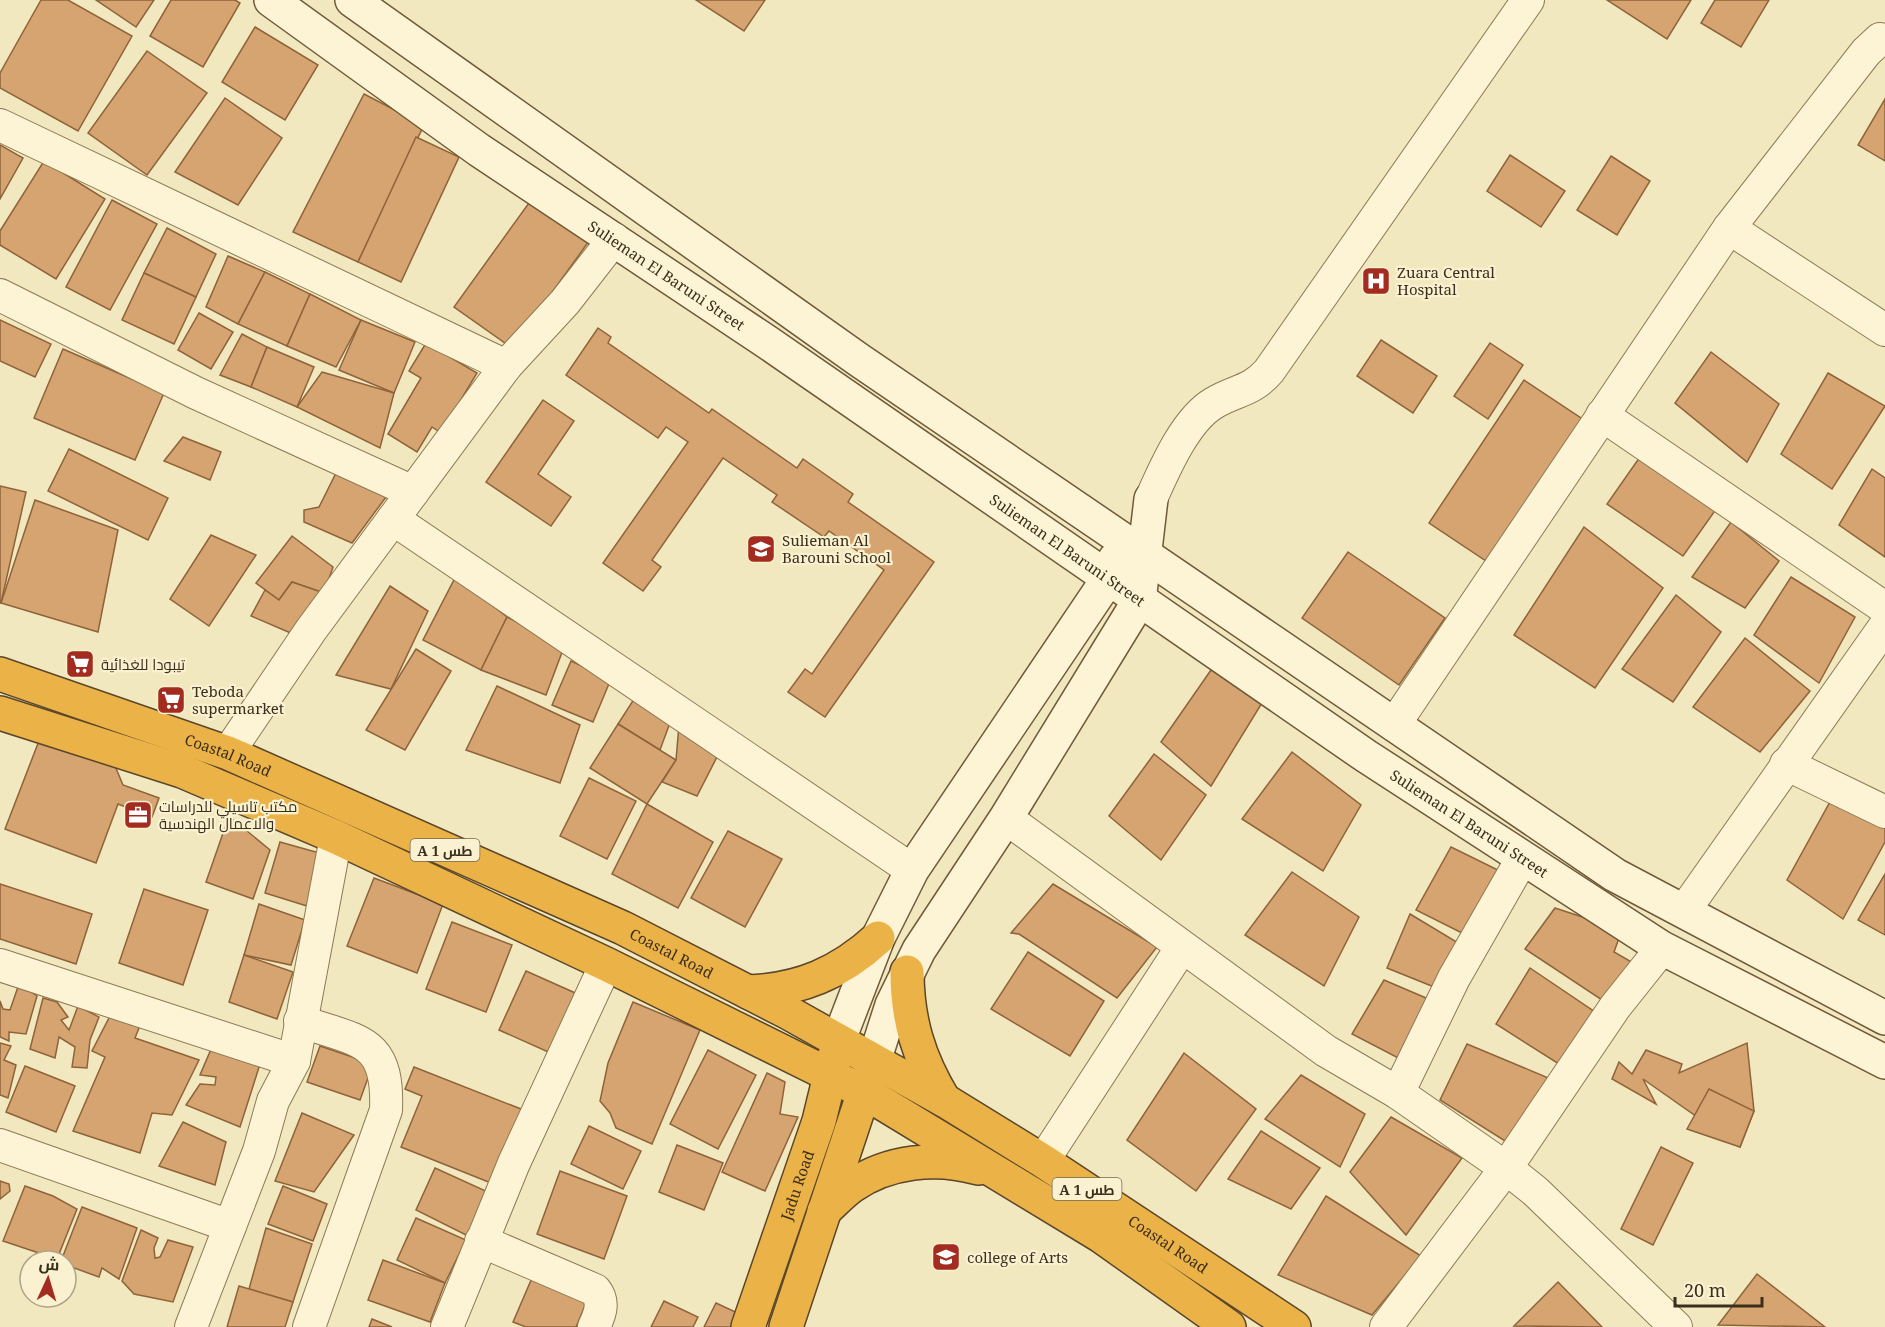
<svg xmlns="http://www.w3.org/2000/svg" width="1885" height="1327" font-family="'Noto Serif',Cairo,serif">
<rect width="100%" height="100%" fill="#f2e8bf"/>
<g fill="#d5a471" stroke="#8f6339" stroke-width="1.5">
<path d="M41 0H68L132 36 78 131 0 88V73Z"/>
<path d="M96 0H154L136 27Z"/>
<path d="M171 0H235L240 3 203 67 150 36Z"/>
<path d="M696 0H765L744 31Z"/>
<path d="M1607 0H1691L1667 39Z"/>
<path d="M1715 0H1769L1741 47 1701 23Z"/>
<path d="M255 27 318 65 285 120 222 82Z"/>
<path d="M147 51 207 93 147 175 88 133Z"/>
<path d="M364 94 424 125 358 262 293 232Z"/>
<path d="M225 98 282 138 238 205 175 172Z"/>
<path d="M1885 99V161L1858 145Z"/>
<path d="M416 137 459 157 401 282 358 262Z"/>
<path d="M0 145 23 158 0 199Z"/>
<path d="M1510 155 1565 191 1541 227 1487 191Z"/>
<path d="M1611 156 1650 181 1617 235 1577 210Z"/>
<path d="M44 161 105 199 56 279 0 245V231Z"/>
<path d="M534 196 592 237 512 348 454 307Z"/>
<path d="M112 200 157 224 110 310 66 287Z"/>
<path d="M167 228 216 254 196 297 144 273Z"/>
<path d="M228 256 265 272 238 324 206 307Z"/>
<path d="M265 272 310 294 287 346 238 324Z"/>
<path d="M144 273 196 297 174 344 122 320Z"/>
<path d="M310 294 361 320 336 367 287 346Z"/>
<path d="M199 313 233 332 211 369 178 350Z"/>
<path d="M0 320 51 344 35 377 0 361Z"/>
<path d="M361 320 415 342 394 393 339 370Z"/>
<path d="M598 328 611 337 608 343 709 413 712 409 797 468 803 459 853 494 848 502 934 562 825 717 788 692 805 669 812 674 884 570 829 531 824 537 772 502 777 495 723 458 652 560 661 567 643 591 603 563 688 442 666 427 658 438 566 375Z"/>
<path d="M242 334 267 347 251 387 220 375Z"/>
<path d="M1381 340 1437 376 1413 413 1357 376Z"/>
<path d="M426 343 477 373 441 433 432 427 417 452 388 434 421 378 409 371Z"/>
<path d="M1490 343 1523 365 1488 419 1454 396Z"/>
<path d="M267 347 314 367 297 407 251 387Z"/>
<path d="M63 349 164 393 135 460 34 418Z"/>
<path d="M1711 352 1779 404 1747 462 1675 403Z"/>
<path d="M322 372 394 393 380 448 297 407Z"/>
<path d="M1828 373 1885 406 1832 489 1781 454Z"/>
<path d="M1524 380 1584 420 1489 563 1429 523Z"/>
<path d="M543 400 574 421 538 474 571 497 551 526 486 482Z"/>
<path d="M183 437 221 452 210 480 164 461Z"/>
<path d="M69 449 168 498 148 540 48 491Z"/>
<path d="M1642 454 1719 505 1683 556 1607 504Z"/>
<path d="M1872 469 1885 478V557L1839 525Z"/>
<path d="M336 473 386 497 352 543 304 522V510L319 507Z"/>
<path d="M0 486 26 492 1 603H0Z"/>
<path d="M35 500 118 530 98 632 1 603Z"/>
<path d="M1731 522 1779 561 1745 608 1692 577Z"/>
<path d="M1584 527 1663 588 1595 688 1514 635Z"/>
<path d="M211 535 256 555 209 626 170 599Z"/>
<path d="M292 536 333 567 324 593 292 582 279 600 256 583Z"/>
<path d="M1348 552 1445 618 1399 685 1302 618Z"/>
<path d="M456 576 507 617 481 670 423 640Z"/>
<path d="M1791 577 1855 617 1819 683 1754 635Z"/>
<path d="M292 582 324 593 293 634 251 616 265 590 279 600Z"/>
<path d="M390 586 428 611 391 689 336 675Z"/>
<path d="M1676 595 1721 632 1673 702 1622 669Z"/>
<path d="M507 617 564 647 546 695 481 670Z"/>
<path d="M1745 638 1810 691 1760 752 1693 707Z"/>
<path d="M416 649 451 671 405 750 366 730Z"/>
<path d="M571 661 611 679 593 722 552 705Z"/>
<path d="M1211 670 1265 698 1211 786 1161 742Z"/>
<path d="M497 686 580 725 560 783 466 750Z"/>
<path d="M636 696 671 720 660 750 618 724Z"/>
<path d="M618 724 676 760 647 804 590 768Z"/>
<path d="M679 725 718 755 697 796 662 782 676 760Z"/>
<path d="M42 733 113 761 123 785 159 798 152 817 118 804 96 863 5 829Z"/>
<path d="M1292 752 1361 805 1323 871 1242 819Z"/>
<path d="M1154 754 1206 795 1161 860 1109 816Z"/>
<path d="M589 778 636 801 607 859 560 836Z"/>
<path d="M1831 800 1885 824V842L1843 919 1787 880Z"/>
<path d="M647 804 713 842 678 908 612 874Z"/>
<path d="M229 816 270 850 253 899 206 882Z"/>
<path d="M728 831 782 859 745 927 691 898Z"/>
<path d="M280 842 323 854 307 906 265 893Z"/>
<path d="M1451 847 1502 872 1466 935 1416 910Z"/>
<path d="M1292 872 1359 917 1324 986 1245 935Z"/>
<path d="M1885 874V935L1858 920Z"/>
<path d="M374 878 443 904 417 973 347 946Z"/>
<path d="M0 884 92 914 76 964 0 939Z"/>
<path d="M1053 884 1157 947 1117 998 1019 934 1011 933Z"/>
<path d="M144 889 208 910 183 985 119 963Z"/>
<path d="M259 904 305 920 291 965 244 955Z"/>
<path d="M1555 908 1622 930 1614 952 1635 964 1608 1004 1525 949Z"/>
<path d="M1410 914 1460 944 1439 989 1387 968Z"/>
<path d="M452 922 512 945 486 1012 426 989Z"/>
<path d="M1028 952 1104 1001 1070 1056 991 1009Z"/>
<path d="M244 955 293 972 277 1019 229 1002Z"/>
<path d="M1530 968 1607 1020 1559 1064 1496 1024Z"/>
<path d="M526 971 582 996 555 1055 499 1030Z"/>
<path d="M1384 980 1433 1001 1404 1061 1352 1034Z"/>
<path d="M19 984 37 996 26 1034 9 1032V1041L0 1037V1001L3 1009 10 1010Z"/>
<path d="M43 998 57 1002 68 1017 61 1020 69 1030 78 1006 99 1017 90 1040 87 1068 72 1067 75 1047 59 1037 55 1058 30 1049Z"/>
<path d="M633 1002 700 1030 652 1144 616 1128 610 1113 600 1101 608 1063Z"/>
<path d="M110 1016 141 1023 135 1038 199 1060 172 1115 152 1113 140 1153 73 1131 105 1057 92 1051Z"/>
<path d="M0 1043 11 1046 4 1060 16 1065 8 1098 0 1095Z"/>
<path d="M1747 1043 1754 1111 1740 1147 1643 1079 1656 1104 1612 1079 1619 1062 1632 1074 1646 1050 1682 1064 1679 1073Z"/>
<path d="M1467 1044 1558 1082 1513 1146 1440 1100Z"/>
<path d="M320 1046 373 1064 360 1100 307 1082Z"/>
<path d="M212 1047 261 1061 240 1127 186 1105 200 1084 215 1085 216 1077 200 1075Z"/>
<path d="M708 1050 756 1075 718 1149 670 1124Z"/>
<path d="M1184 1053 1256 1109 1196 1191 1127 1140Z"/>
<path d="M25 1066 75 1086 56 1132 6 1112Z"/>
<path d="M414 1067 526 1111 496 1185 401 1147 422 1096 405 1089Z"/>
<path d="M767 1073 785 1082 780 1114 798 1117 765 1191 722 1172Z"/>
<path d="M1301 1075 1365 1114 1340 1167 1265 1119Z"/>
<path d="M1709 1089 1754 1111 1740 1147 1687 1129Z"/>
<path d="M302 1113 354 1135 314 1192 275 1181Z"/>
<path d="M1391 1117 1462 1158 1406 1235 1350 1172Z"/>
<path d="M183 1122 226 1142 215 1185 159 1166Z"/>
<path d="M589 1126 641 1151 623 1189 571 1164Z"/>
<path d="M1261 1131 1320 1168 1291 1209 1228 1179Z"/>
<path d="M677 1145 723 1163 704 1210 659 1192Z"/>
<path d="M1661 1147 1693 1163 1653 1245 1621 1229Z"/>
<path d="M435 1168 488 1192 468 1236 416 1210Z"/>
<path d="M560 1171 627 1196 604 1259 537 1234Z"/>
<path d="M0 1181 9 1184 10 1191 0 1199Z"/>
<path d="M25 1186 53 1196 77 1209 57 1259 3 1241Z"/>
<path d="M283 1186 327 1204 313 1241 268 1224Z"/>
<path d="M1326 1196 1421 1256 1372 1315 1278 1275Z"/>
<path d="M82 1207 137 1228 119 1279 102 1268 99 1277 66 1265V1261H61Z"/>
<path d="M416 1218 466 1240 445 1283 397 1260Z"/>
<path d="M266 1228 312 1244 293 1302 249 1289Z"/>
<path d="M141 1230 158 1238 154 1248 155 1258 160 1257 168 1240 193 1247 173 1302 134 1294 122 1281Z"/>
<path d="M383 1260 445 1283 430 1322 368 1300Z"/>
<path d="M535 1271 590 1294 576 1327H526L513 1322Z"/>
<path d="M1757 1274 1825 1327 1718 1325Z"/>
<path d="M1558 1282 1602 1327 1514 1326Z"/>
<path d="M239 1286 293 1302 285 1327H227Z"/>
<path d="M664 1301 698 1317 693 1327H651Z"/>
<path d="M716 1303 742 1315 736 1327H704Z"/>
<path d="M372 1319 392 1327H369Z"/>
</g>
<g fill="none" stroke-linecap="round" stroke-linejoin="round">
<g stroke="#8d7955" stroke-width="34">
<g id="street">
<path d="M0 125 506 366"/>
<path d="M1729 228 1885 330"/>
<path d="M0 295 196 393 413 492"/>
<path d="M1602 415 1885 608"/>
<path d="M1151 499C1164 470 1185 420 1214 403 1235 390 1251 392 1269 371L1528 0"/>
<path d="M393 519 912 870"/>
<path d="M1394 725 1729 228 1866 52 1880 39 1885 40"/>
<path d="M228 753 311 630 506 366 565 302 614 239"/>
<path d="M1786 764 1885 812"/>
<path d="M1006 818 1326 1051 1398 1093 1506 1168 1535 1191 1676 1327"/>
<path d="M1684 911 1885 626"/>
<path d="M0 965 294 1061"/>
<path d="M300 1021C358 1042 389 1037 386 1110L309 1327"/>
<path d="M1398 1093 1454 978 1522 859"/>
<path d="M0 1145 230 1226"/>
<path d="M1043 1161 1182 947"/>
<path d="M481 1241 595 1290C605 1302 600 1314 594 1327"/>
<path d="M191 1327 259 1151 273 1101 294 1061 336 837"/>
<path d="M447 1327 514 1163 606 964"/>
<path d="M1386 1327 1506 1168 1615 1007 1662 948"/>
</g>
</g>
<g stroke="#6f5939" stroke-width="36">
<g id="secondary">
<path id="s1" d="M271 0 479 150 767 342 1366 756 1662 948 1885 1062"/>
<path d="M352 0 859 360 1615 875 1885 1018"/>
<path d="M838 1042 878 938 912 870 1108 579 1115 559"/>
<path d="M874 1061 892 1005 919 950 1006 818 1139 601 1151 499"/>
</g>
</g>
<g stroke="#5a462a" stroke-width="36">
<g id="highway">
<path id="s2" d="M0 674 228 753 623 928 789 1013 944 1100 1043 1161 1294 1327"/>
<path d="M0 713 182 771 336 837 606 964 864 1092 1101 1236 1229 1327"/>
<path d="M907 972C907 1020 919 1059 944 1100"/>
<path d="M748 992C800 990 840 973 878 938"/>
<path d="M824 1211C833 1203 842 1193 852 1186 888 1161 936 1156 978 1168"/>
<path id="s3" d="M748 1327 819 1121 835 1055"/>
<path d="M786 1327 871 1071"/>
</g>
</g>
<use href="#street" stroke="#fcf4d4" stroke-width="32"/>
<use href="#secondary" stroke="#fcf4d4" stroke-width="33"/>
<use href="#highway" stroke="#ebb347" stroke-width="33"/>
</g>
<defs>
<g id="hospital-square" transform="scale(1.5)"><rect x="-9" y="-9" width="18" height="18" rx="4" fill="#a32b1f" stroke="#f9f1d0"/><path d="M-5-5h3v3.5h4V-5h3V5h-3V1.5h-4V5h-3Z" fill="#fff"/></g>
<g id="school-square" transform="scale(1.5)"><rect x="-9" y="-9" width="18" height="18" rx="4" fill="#a32b1f" stroke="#f9f1d0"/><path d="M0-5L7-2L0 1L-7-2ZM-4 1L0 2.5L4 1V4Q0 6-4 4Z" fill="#fff"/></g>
<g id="supermarket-square" transform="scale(1.5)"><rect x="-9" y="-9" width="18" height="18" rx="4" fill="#a32b1f" stroke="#f9f1d0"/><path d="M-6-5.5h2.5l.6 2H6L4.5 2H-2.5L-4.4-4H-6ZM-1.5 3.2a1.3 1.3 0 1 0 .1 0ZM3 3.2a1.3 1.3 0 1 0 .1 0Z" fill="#fff"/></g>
<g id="office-square" transform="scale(1.5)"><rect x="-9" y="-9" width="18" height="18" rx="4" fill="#a32b1f" stroke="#f9f1d0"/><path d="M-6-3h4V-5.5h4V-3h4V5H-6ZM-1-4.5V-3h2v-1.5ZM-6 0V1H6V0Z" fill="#fff"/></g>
<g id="university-square" transform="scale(1.5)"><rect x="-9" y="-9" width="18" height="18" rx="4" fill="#a32b1f" stroke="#f9f1d0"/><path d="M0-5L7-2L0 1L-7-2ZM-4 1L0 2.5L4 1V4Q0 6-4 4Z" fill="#fff"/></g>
</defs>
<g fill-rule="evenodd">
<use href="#hospital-square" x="1376" y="281"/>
<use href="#school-square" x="761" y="549"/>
<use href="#supermarket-square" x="80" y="664"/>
<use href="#supermarket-square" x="171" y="700"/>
<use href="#office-square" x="138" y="815"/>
<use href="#university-square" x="946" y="1257"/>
</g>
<g text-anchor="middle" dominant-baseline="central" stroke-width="4.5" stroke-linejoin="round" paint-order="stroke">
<g fill="#f9f1d0" stroke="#746852" stroke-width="1.5">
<rect x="410.5" y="839" width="69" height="22" rx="4.5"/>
<rect x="1052.5" y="1178" width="69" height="22" rx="4.5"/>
</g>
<g font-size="14" font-weight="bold" fill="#3b2e1c">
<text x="445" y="850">A 1 طس</text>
<text x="1087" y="1189">A 1 طس</text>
</g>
<g font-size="15" fill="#3b2e1c" stroke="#f9f1d0" text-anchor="start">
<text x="1397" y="272">Zuara Central<tspan x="1397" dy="17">Hospital</tspan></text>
<text x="782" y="540">Sulieman Al<tspan x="782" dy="17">Barouni School</tspan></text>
<text x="101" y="664">تيبودا للغذائية</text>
<text x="192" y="691">Teboda<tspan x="192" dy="17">supermarket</tspan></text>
<text x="159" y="806">مكتب تاسيلي للدراسات<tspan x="159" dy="17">والاعمال الهندسية</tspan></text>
<text x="967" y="1257">college of Arts</text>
</g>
<g font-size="15" fill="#3b2e1c" stroke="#f9f1d0">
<text stroke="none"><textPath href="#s1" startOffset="482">Sulieman El Baruni Street</textPath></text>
<text stroke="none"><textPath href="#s1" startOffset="968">Sulieman El Baruni Street</textPath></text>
<text stroke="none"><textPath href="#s2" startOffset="242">Coastal Road</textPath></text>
<text stroke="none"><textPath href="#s1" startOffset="1454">Sulieman El Baruni Street</textPath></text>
<text stroke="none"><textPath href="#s2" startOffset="728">Coastal Road</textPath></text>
<text stroke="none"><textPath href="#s3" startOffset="150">Jadu Road</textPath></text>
<text stroke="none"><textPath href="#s2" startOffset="1304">Coastal Road</textPath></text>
</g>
</g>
<g transform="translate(48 1279) rotate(4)"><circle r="28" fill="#f9f1d0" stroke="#ada388" stroke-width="1.5"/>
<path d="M0-4.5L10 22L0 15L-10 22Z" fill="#a32b1f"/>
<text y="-9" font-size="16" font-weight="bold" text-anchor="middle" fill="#3b2e1c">ش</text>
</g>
<path d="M1675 1297v9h87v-9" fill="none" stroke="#3b2e1c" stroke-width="3"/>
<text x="1684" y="1297" font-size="18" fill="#3b2e1c" stroke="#f9f1d0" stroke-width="4.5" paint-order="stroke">20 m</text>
</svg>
